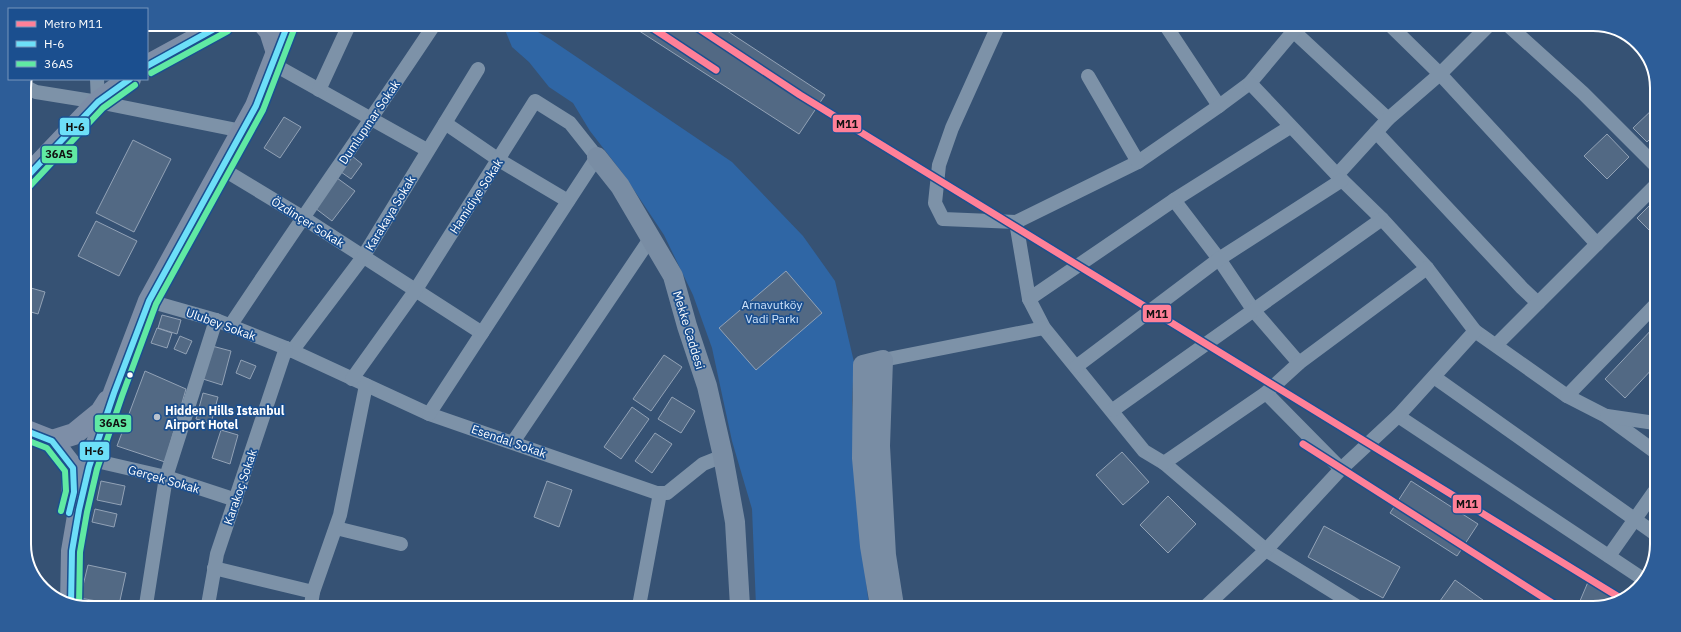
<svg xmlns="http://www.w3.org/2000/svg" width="1681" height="632" font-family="'IBM Plex Sans',sans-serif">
<rect width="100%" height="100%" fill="#365274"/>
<path fill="#2f66a5" d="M503 25H526L550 39 732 162 803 236 835 281 854 362 852 400 856 498 869 606H756L752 509 732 441 712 348 693 295 664 235 624 175 590 131 573 103 549 87 529 62 512 47Z"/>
<g fill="#526984" stroke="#92a2b6">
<path d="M630 25H718L825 95 799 134Z"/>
<path d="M1656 106 1657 132 1647 142 1633 128Z"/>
<path d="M284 117 301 127 280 158 264 148Z"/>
<path d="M1607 134 1629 157 1607 179 1584 156Z"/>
<path d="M133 140 171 159 134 232 96 213Z"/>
<path d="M352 156 362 164 351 179 341 172Z"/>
<path d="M337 178 355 191 332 221 315 208Z"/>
<path d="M1656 199V231L1653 234 1637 218Z"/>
<path d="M96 221 137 241 119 276 78 256Z"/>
<path d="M786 271 822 313 756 370 719 328Z"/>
<path d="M24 286 45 292 38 314 24 310Z"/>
<path d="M162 315 181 320 177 334 158 328Z"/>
<path d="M1655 326V366L1625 398 1605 379Z"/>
<path d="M157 328 172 333 167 348 151 343Z"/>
<path d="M180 336 192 341 186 354 174 349Z"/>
<path d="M212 346 231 351 222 385 203 379Z"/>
<path d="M664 355 682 367 651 411 633 399Z"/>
<path d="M241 360 256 366 250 379 236 373Z"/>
<path d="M145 371 186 389 165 462 117 446Z"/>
<path d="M203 393 218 397 211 423 196 419Z"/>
<path d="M672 397 695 411 681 433 658 419Z"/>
<path d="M632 407 649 419 621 459 604 447Z"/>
<path d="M221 430 238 435 230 464 212 458Z"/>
<path d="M655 433 672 444 652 473 635 461Z"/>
<path d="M1122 452 1149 482 1123 505 1096 475Z"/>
<path d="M101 481 125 486 121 505 97 500Z"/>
<path d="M547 481 572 490 559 527 534 517Z"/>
<path d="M1411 481 1478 524 1457 556 1390 513Z"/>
<path d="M1168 496 1196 524 1168 553 1140 525Z"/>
<path d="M95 509 117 514 114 527 92 522Z"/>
<path d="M1324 526 1400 567 1383 598 1308 557Z"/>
<path d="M88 565 126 573 119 605 80 598Z"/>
<path d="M1455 580 1494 608H1435Z"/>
<path d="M1588 582 1626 598 1593 608H1577Z"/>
</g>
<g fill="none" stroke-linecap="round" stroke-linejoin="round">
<g stroke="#7d92a8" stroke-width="14">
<path d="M998 26 952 128 939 165 935 203 943 219 1016 222"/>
<path d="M1166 26 1219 106"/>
<path d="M1289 27 1388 119"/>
<path d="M1297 27 1250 83 1219 106 1138 162 1016 222 1029 299 1044 328 1144 451 1164 463 1266 550 1358 607"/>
<path d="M1392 27 1440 74 1597 244"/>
<path d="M1510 27 1583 93 1656 166"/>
<path d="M273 64 427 150"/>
<path d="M1088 76 1138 162"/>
<path d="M97 79 98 102"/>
<path d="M1250 83 1342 180 1382 219 1427 268 1475 331 1567 396 1606 416 1654 451"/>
<path d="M24 86 36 92 98 102 242 131"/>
<path d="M319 90 349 25"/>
<path d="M445 123 499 160 568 201"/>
<path d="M1376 132 1522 288 1538 303"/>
<path d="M221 168 302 217 482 333"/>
<path d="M1337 175 1388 119 1440 74 1487 27"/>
<path d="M1174 200 1219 259 1254 311 1299 363"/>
<path d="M1029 299 1174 200 1290 127"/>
<path d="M149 301 216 320 286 348 429 414 657 493H667L703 464 723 456"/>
<path d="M230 326C297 225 367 126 434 25"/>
<path d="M1496 345 1656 185"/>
<path d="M292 351 363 257 478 69"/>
<path d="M883 360 1044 328"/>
<path d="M1077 366 1219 259 1342 180"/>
<path d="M1434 377 1654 533"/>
<path d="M352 379 415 291 535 101 570 123 597 157 429 414"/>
<path d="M1266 393 1341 469"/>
<path d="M1567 396 1655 305"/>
<path d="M1113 410 1382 219"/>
<path d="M1398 416 1643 579"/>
<path d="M1607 416 1655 423"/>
<path d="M513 442 650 239"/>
<path d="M92 460 166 477 236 500"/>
<path d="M1164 463 1266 393 1299 363 1427 268"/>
<path d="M336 528 401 544"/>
<path d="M1609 556 1654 492"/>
<path d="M214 568 313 592"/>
<path d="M146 605 166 477 216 320"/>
<path d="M208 605 217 554 286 348"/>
<path d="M311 605 313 592 340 515 366 385"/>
<path d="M639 606 660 493"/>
<path d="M1205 607 1266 550 1341 469 1398 416 1475 331"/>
</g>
<g stroke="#798da4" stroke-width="20">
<path d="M597 157 620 186 673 276 687 326 707 386 723 456 735 522 740 606"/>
<path d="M880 606 870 546 862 458 863 365 883 360 880 446 886 555 894 606"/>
</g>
<g stroke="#7d8ea7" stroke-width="22">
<path d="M264 24 270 31 277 53"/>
<path d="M147 66 224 24"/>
<path d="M24 180 98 102 130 79"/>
<path d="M24 430 52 441 73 468 72 498"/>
<path d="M52 441 74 434 101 412 108 401"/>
<path d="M71 605 72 551 79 510 89 467 114 393 149 301 256 106 288 24"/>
</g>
<g stroke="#1b4f8f" stroke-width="9">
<g id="bus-1">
<path d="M147 66 223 24"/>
<path d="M24 180 98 102 130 79"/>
<path d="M24 430 52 441 73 468 74 492 69 513"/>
<path d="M71 605 72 551 79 510 89 467 114 393 149 301 256 106 288 24"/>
</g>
</g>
<g stroke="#1b4f8f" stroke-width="9">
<g id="bus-2">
<path d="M151 73 228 31"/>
<path d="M30 186 103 108 135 85"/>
<path d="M24 439 47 448 65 471 66 491 61 511"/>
<path d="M79 605 80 552 87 512 97 469 122 396 156 304 263 110 295 27"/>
</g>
</g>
<use href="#bus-1" stroke="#6ddff8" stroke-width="6"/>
<use href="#bus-2" stroke="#60e9a3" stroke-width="6"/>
<g stroke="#1b4f8f" stroke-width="10">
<g id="metro-1">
<path d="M648 25 716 70"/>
<path d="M694 25 800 95 1622 599"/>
<path d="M1303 444 1560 608"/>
</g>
</g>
<use href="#metro-1" stroke="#ff8098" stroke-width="7"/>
</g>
<circle fill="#fff" stroke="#1b4f8f" stroke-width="1.5" cx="130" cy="375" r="3.5"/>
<circle fill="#b9c2ce" stroke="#1b4f8f" stroke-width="1.5" cx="157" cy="417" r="4"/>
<g text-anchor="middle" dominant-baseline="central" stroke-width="3.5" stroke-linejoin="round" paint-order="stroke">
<g font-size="12" fill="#fff" stroke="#1b4f8f">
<text transform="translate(369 122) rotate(-56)">Dumlupınar Sokak</text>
<text transform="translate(476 196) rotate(-57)">Hamidiye Sokak</text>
<text transform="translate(390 213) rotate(-59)">Karakaya Sokak</text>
<text transform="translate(308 222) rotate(32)">Özdinçer Sokak</text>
<text transform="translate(221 324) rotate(20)">Ulubey Sokak</text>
<text transform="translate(689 330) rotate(73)">Mekke Caddesi</text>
<text transform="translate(509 441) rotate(19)">Esendal Sokak</text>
<text transform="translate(164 479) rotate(16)">Gerçek Sokak</text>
<text transform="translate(240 487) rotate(-71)">Karakoç Sokak</text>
</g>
<g font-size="12" fill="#cfe3fa" stroke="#1b4f8f">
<text x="772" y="304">Arnavutköy<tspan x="772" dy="14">Vadi Parkı</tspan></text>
</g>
<g font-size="12" font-weight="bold" fill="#fff" stroke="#1b4f8f" text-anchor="start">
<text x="165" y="410">Hidden Hills Istanbul<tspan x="165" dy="14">Airport Hotel</tspan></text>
</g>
</g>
<path d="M0 0H1681V632H0ZM88 31H1593A57 57 0 0 1 1650 88V544A57 57 0 0 1 1593 601H88A57 57 0 0 1 31 544V88A57 57 0 0 1 88 31Z" fill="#2d5d98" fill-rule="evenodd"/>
<path fill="none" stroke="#fff" stroke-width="2" d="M88 31H1593A57 57 0 0 1 1650 88V544A57 57 0 0 1 1593 601H88A57 57 0 0 1 31 544V88A57 57 0 0 1 88 31Z"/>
<g stroke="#1b4f8f" stroke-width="1.5">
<rect x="832" y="114" width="30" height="19" rx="4" fill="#ff8098"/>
<rect x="59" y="117" width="31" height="19" rx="4" fill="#6ddff8"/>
<rect x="41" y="145" width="37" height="19" rx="4" fill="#60e9a3"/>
<rect x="1142" y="304" width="30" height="19" rx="4" fill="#ff8098"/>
<rect x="94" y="414" width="38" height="19" rx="4" fill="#60e9a3"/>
<rect x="79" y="441" width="31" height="20" rx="4" fill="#6ddff8"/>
<rect x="1452" y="494" width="30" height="20" rx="4" fill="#ff8098"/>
</g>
<g font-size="11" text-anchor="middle" font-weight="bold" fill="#111">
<text x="847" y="128">M11</text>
<text x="75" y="131">H-6</text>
<text x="59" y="158">36AS</text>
<text x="1157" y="318">M11</text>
<text x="113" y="427">36AS</text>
<text x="94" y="455">H-6</text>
<text x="1467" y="508">M11</text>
</g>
<rect x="8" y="8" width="140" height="72" fill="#1b4f8f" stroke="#7695bc"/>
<rect x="16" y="21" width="20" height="6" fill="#ff8098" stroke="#7695bc"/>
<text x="44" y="28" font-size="12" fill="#ffffff">Metro M11</text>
<rect x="16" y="41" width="20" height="6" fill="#6ddff8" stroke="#7695bc"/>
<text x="44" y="48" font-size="12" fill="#ffffff">H-6</text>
<rect x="16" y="61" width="20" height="6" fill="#60e9a3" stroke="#7695bc"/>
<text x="44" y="68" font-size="12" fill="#ffffff">36AS</text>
</svg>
